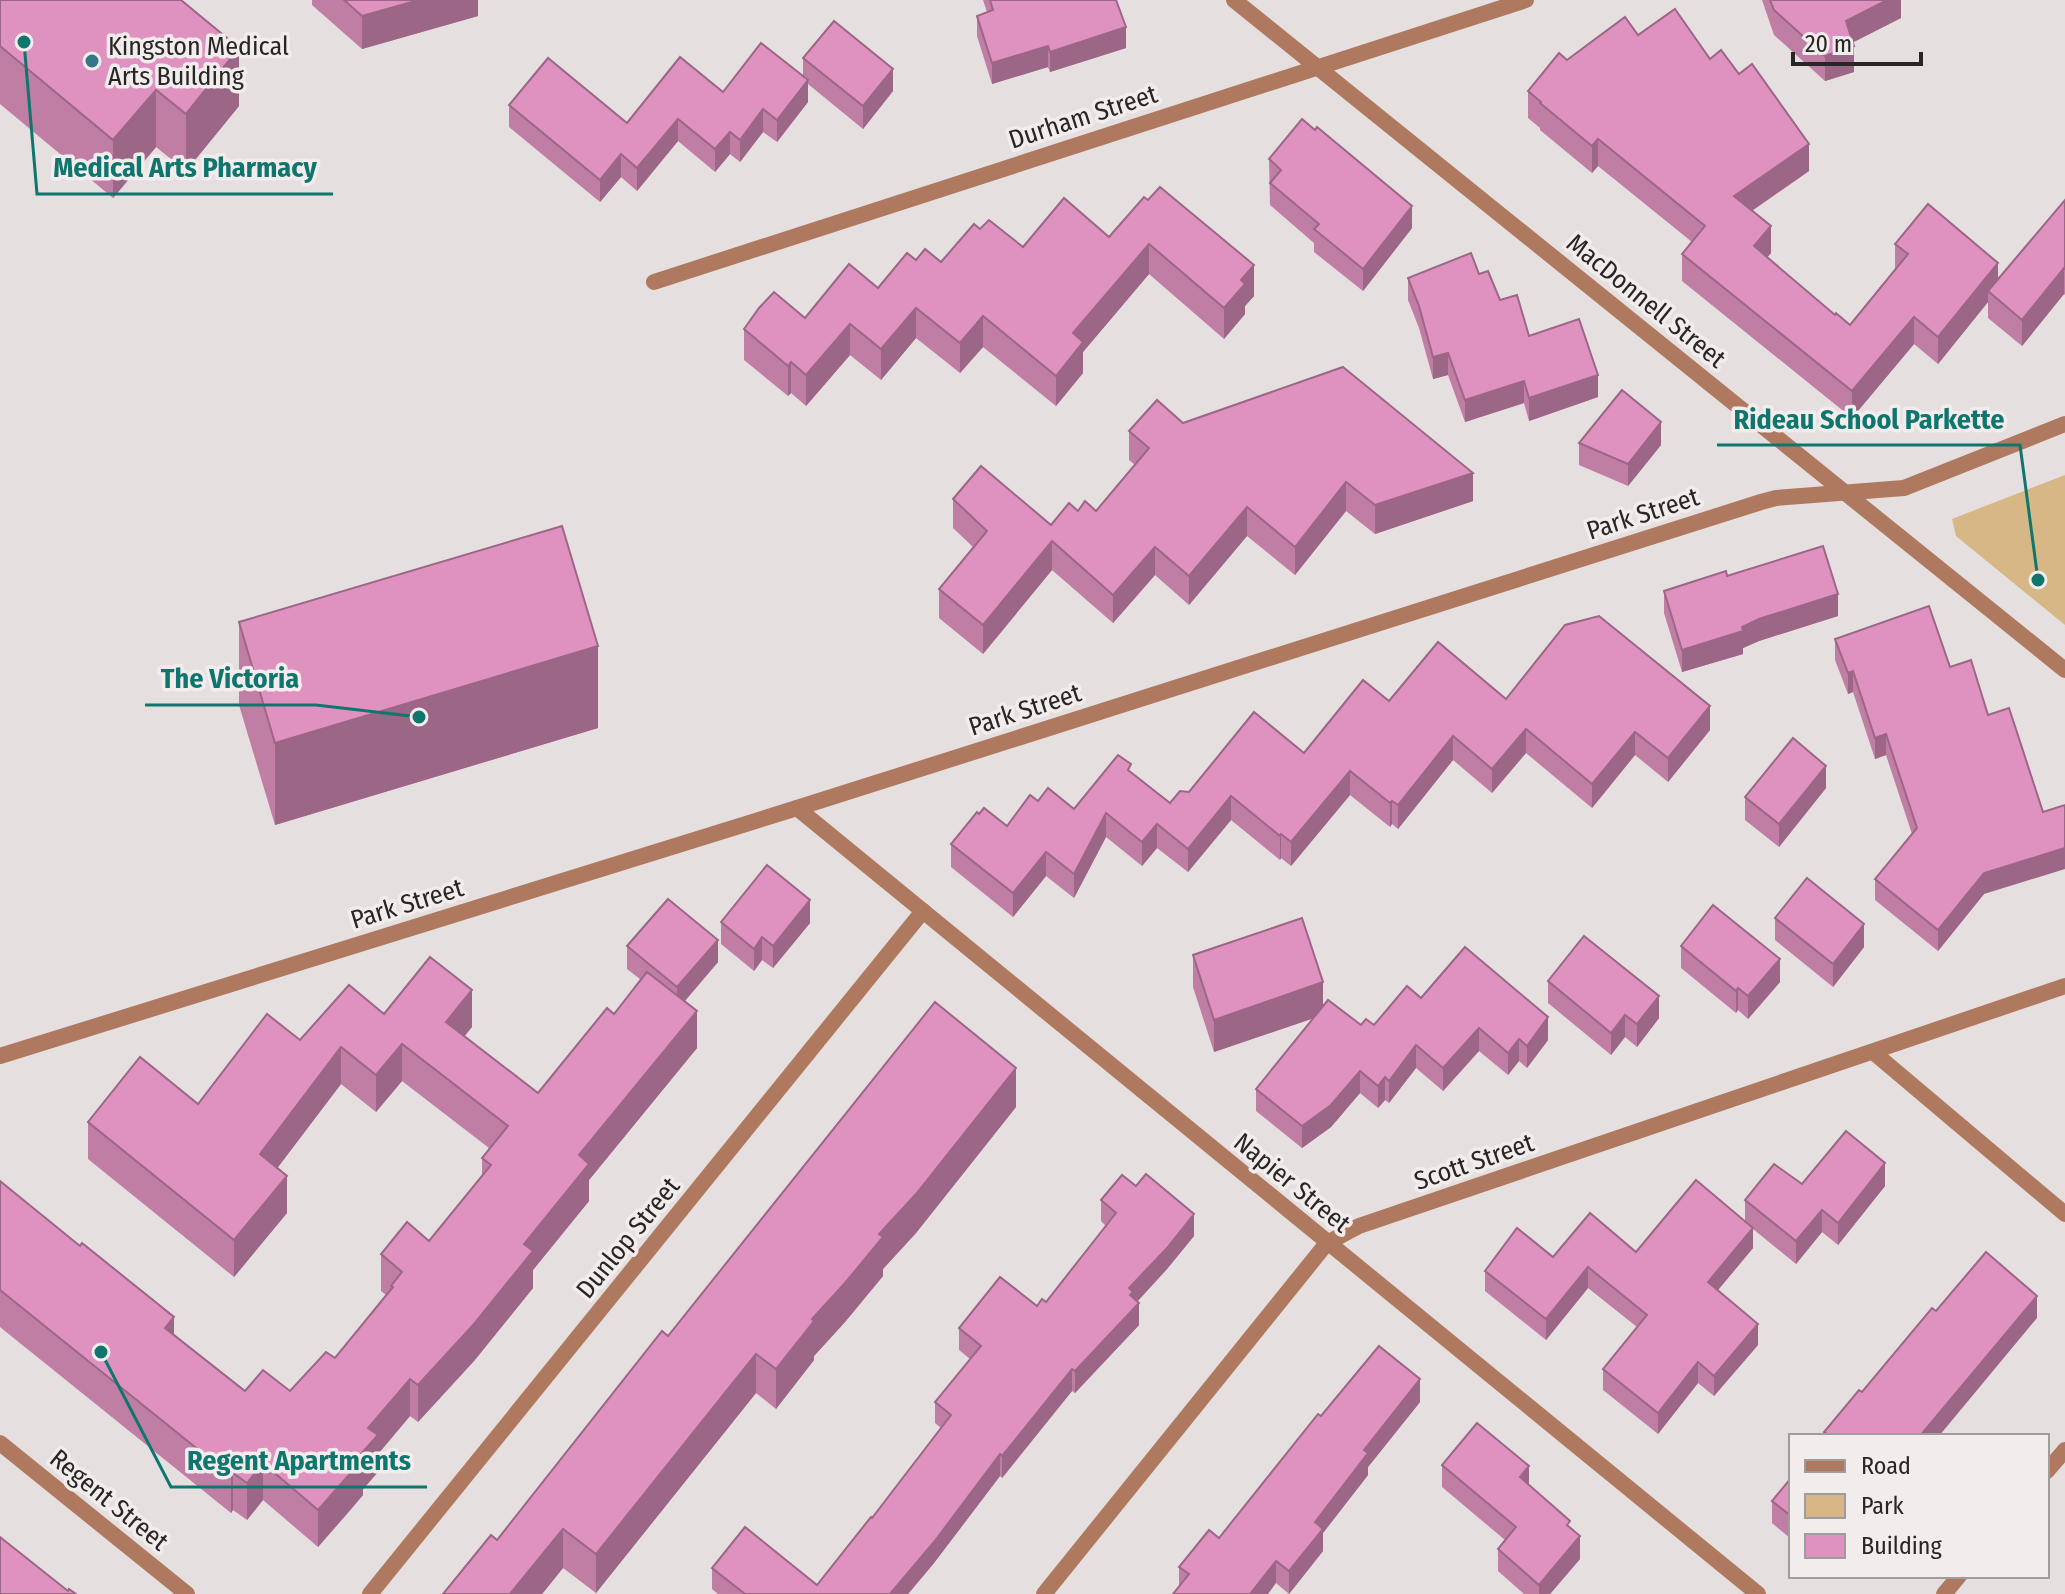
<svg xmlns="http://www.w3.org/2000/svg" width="2065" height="1594" font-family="'Fira Sans Condensed',sans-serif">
<rect width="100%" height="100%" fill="#e5dfdf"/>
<path fill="#d7b786" d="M2065 475V625L1956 536 1952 519Z"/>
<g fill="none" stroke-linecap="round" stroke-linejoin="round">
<g stroke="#ae795f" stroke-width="16">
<path d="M1234 0 2065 670"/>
<path d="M654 282 1526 0"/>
<path d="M797 808 1758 1594"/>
<path d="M1873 1052 2065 1214"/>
<path d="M0 1056 797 808 1761 502 1776 498 1904 488 2065 424"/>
<path d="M0 1443 187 1594"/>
<path d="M2047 1471 2065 1450"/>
<path d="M370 1594 923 911"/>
<path d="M1044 1594 1327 1243 1359 1226 2065 986"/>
<path d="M1944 1594 1959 1576"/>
</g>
</g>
<g fill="#c07ea5">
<path d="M0 0 239 106 186 171 156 147 113 198 0 104Z"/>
<path d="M312 0H478V16L362 49 312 5Z"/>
<path d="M983 0H1116L1126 48 1050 72 1048 67 992 84 977 36V16L987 12Z"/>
<path d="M1762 0H1901V18L1853 42 1854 72 1825 81 1774 35Z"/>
<path d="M1638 35 1710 59 1809 171 1752 211 1771 253 1767 257 1835 315 1850 325 1895 269V244L1998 280 2065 200V295L2064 294 2022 346 1988 318V302L1938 364 1914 344 1852 418 1682 281V254L1692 242 1598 166 1592 173 1540 130V128L1528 118V91L1567 60Z"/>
<path d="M803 58 893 91 863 129 808 84V102L777 142 763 132 740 162 730 154 715 172 678 141 637 191 621 177 600 202 509 127V105L627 123 723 92 803 76Z"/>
<path d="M1269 159 1412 228 1363 291 1314 252V243L1270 205Z"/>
<path d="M1144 197 1254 296 1245 306V314L1224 339 1149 274 1083 352V373L1056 406 983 347 960 373 916 338 881 380 850 355 806 406 791 393 788 396 744 360V329L805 318 878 288 916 260 941 262 980 229 1023 247 1109 237Z"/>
<path d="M1479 274 1529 336 1598 397 1529 421 1524 403 1465 422 1448 375 1433 379 1419 328 1408 300V278Z"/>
<path d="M1183 423 1473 501 1375 534 1346 511 1295 575 1247 536 1189 605 1155 575 1113 623 1052 570 983 654 939 618V589L973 547 953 528V499L1051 525 1078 511H1096L1135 465 1129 460V431Z"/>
<path d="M1579 443 1661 445 1628 486 1579 465Z"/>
<path d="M1727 576 1838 616 1759 641 1743 648V654L1682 672 1664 613V591Z"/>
<path d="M239 622 598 728 275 825 239 705Z"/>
<path d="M1835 639 1984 894 1938 951 1875 900V879L1912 834 1886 755 1875 759 1853 692 1848 694 1835 660Z"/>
<path d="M1506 699 1710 730 1668 782 1635 755 1592 808 1526 753 1492 793 1453 760 1398 829 1392 824 1390 827 1350 795 1291 866 1281 858 1280 860 1231 820 1188 872 1157 848 1142 866 1106 837 1074 898 1046 876 1013 917 951 867V844L1007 826 1038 801 1074 809 1131 772 1170 803 1189 792 1304 753 1389 701Z"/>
<path d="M1826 788 1779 847 1745 820V797Z"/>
<path d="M1775 918 1864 947 1833 987 1775 940Z"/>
<path d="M721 922 810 923 773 968 762 960 754 971 721 944Z"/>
<path d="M627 946 718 962 685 1001 697 1048 589 1180V1201L533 1270V1288L474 1361 418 1422 410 1416 378 1454V1472L363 1489V1495L348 1513 318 1547 263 1500 247 1520 233 1510 231 1513 0 1327V1181L174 1334 245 1391H290L335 1358 386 1295 381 1291V1254L429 1241 482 1176V1158L489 1148 402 1081 376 1112 341 1084 277 1168 287 1213 234 1277 88 1159V1122L198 1104 384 1014 472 1027 464 1036 538 1093 614 1014 640 979 627 969Z"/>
<path d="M1681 946 1780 982 1748 1019 1738 1010 1736 1013 1681 968Z"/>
<path d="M1193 955 1323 1006 1361 1025H1374L1421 998 1548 1040 1527 1068 1519 1061 1508 1075 1479 1051 1443 1091 1416 1068 1389 1103 1385 1100 1378 1108 1360 1093 1331 1127 1302 1148 1256 1111V1089L1314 1018 1214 1052 1193 987Z"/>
<path d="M1548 981 1659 1018 1637 1047 1625 1037 1611 1055 1548 1003Z"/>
<path d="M1016 1107 916 1233 883 1269V1276L845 1322 814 1356V1360L776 1409 756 1393 596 1593 563 1568 542 1594H443L497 1540 668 1336Z"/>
<path d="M1802 1184 1885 1186 1838 1245 1822 1232 1796 1264 1753 1229V1248L1718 1290 1758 1345 1714 1396 1698 1383 1658 1434 1603 1390V1369L1637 1327 1588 1288 1546 1340 1485 1291V1271L1553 1257 1636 1252 1745 1221V1200Z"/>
<path d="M1101 1200 1194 1236 1167 1269 1137 1302 1139 1325 1075 1393 1072 1391 1007 1472 1002 1478 1000 1476 934 1563 908 1594H718L712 1589V1568L817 1585 872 1518 941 1428 935 1423V1402L970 1359 959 1350V1328L1037 1306 1046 1302 1106 1226 1101 1221Z"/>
<path d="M1420 1402 1368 1467V1475L1323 1533V1551L1289 1594 1276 1583 1179 1586V1567L1219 1538 1321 1416Z"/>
<path d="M1442 1465 1529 1485 1570 1528 1580 1559 1550 1594H1524L1498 1571V1549L1505 1540 1442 1487Z"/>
<path d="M1791 1478V1539L1772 1523V1501Z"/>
</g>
<g fill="#9c6686">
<path d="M419 0H478V16L362 49V16Z"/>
<path d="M1887 0H1901V18L1846 46V21Z"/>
<path d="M1126 27V48L1050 72V52Z"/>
<path d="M1048 46V67L992 84V63Z"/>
<path d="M1854 46V72L1825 81V56Z"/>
<path d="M239 48V106L186 171V114Z"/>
<path d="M893 69V91L863 129V106Z"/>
<path d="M808 80V102L777 142V120Z"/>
<path d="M156 90V147L113 198V140Z"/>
<path d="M763 109V132L740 162V140Z"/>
<path d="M678 119V141L637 191V168Z"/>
<path d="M730 132V154L715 172V149Z"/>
<path d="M1598 139V166L1592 173V146Z"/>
<path d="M1809 144V171L1734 223V196Z"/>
<path d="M621 154V177L600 202V180Z"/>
<path d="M1412 206V228L1363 291V269Z"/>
<path d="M1771 226V253L1754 273V246Z"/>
<path d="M1149 244V274L1083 352V373L1056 406V376L1073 333Z"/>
<path d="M1998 263V290L1988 291V302L1938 364V337Z"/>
<path d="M1254 265V296L1245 306V314L1224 339V308L1241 280Z"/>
<path d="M2064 268V294L2022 346V320Z"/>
<path d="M916 308V338L881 380V349Z"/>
<path d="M983 316V347L960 373V343Z"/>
<path d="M1914 317V344L1852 418V391Z"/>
<path d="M850 324V355L806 406V375Z"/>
<path d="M1448 353V375L1433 379V357Z"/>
<path d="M791 362V393L788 396V366Z"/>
<path d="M1598 375V397L1529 421V398Z"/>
<path d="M1524 381V403L1465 422V400Z"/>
<path d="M1661 422V445L1628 486V464Z"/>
<path d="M1473 473V501L1375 534V505Z"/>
<path d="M1346 482V511L1295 575V547Z"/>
<path d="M1247 507V536L1189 605V576Z"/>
<path d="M1052 541V570L983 654V625Z"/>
<path d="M1155 547V575L1113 623V595Z"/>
<path d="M1838 594V616L1759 641 1743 648V654L1682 672V650L1759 619Z"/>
<path d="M598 646V728L275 825V743Z"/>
<path d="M1853 671V692L1848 694V673Z"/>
<path d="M1710 706V730L1668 782V758Z"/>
<path d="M1526 729V753L1492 793V769Z"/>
<path d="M1635 732V755L1592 808V784Z"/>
<path d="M1886 734V755L1875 759V738Z"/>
<path d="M1453 736V760L1398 829V805Z"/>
<path d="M1826 766V788L1779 847V824Z"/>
<path d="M1350 771V795L1291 866V842Z"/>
<path d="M1231 796V820L1188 872V849Z"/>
<path d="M1392 801V824L1390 827V803Z"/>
<path d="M1106 813V837L1074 898V874Z"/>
<path d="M1157 824V848L1142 866V842Z"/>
<path d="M1281 834V858L1280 860V836Z"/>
<path d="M2065 848V869L1984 894 1938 951V930L1984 873Z"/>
<path d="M1046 852V876L1013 917V893Z"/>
<path d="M810 900V923L773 968V946Z"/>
<path d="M1864 924V947L1833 987V964Z"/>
<path d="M762 937V960L754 971V949Z"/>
<path d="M718 940V962L677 1010V987Z"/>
<path d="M1780 959V982L1748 1019V996Z"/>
<path d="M1323 982V1015L1214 1052V1020Z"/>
<path d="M1738 988V1010L1736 1013V991Z"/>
<path d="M472 990V1027L446 1059V1022Z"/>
<path d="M1659 996V1018L1637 1047V1024Z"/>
<path d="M697 1011V1048L589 1180V1201L533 1270V1288L474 1361 418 1422V1385L524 1244 579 1155Z"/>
<path d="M1625 1015V1037L1611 1055V1033Z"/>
<path d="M1548 1017V1040L1527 1068V1046Z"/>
<path d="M1479 1028V1051L1443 1091V1068Z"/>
<path d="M1519 1039V1061L1508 1075V1053Z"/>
<path d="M402 1044V1081L376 1112V1075Z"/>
<path d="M1416 1045V1068L1389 1103V1081Z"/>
<path d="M341 1047V1084L260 1191V1154Z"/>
<path d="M1016 1068V1107L916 1233 883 1269V1276L845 1322 814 1356V1360L776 1409V1369L812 1319 879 1234Z"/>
<path d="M1360 1071V1093L1331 1127 1302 1148V1126Z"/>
<path d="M1385 1077V1100L1378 1108V1086Z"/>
<path d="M1885 1163V1186L1838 1245V1223Z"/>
<path d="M287 1176V1213L234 1277V1240Z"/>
<path d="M1822 1210V1232L1796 1264V1241Z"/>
<path d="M1194 1214V1236L1167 1269 1133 1306 1139 1303V1325L1075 1393V1371L1129 1288Z"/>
<path d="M1753 1228V1248L1708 1302V1282Z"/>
<path d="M1588 1267V1288L1546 1340V1319Z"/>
<path d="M2037 1296V1318L1939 1436H1920Z"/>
<path d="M174 1317V1354L165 1328Z"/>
<path d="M1758 1324V1345L1714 1396V1376Z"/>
<path d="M756 1354V1393L596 1593V1554Z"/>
<path d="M1698 1362V1383L1658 1434V1413Z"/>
<path d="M1072 1369V1391L1002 1478V1456Z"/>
<path d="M410 1379V1416L378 1454V1472L363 1489V1495L318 1547V1510L360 1455 368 1428Z"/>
<path d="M1420 1379V1402L1368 1467V1475L1323 1533V1551L1289 1594V1571L1315 1522 1364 1450Z"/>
<path d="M1000 1454V1476L934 1563 908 1594H890Z"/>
<path d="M263 1463V1500L247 1520V1483Z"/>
<path d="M1529 1466V1488L1520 1477Z"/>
<path d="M233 1473V1510L231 1513V1476Z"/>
<path d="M563 1529V1568L542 1594H510Z"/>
<path d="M1580 1536V1559L1550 1594H1539V1585Z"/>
<path d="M1276 1561V1583L1268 1594H1250Z"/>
</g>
<g fill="#df92c0" stroke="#9c6686" stroke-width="2">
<path d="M0 0H181L239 48 186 114 156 90 113 140 0 46Z"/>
<path d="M344 0H419L362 16Z"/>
<path d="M990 0H1116L1126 27 1050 52 1048 46 992 63 977 16 993 10Z"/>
<path d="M1770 0H1887L1846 21 1854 46 1825 56 1774 10Z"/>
<path d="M1675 9 1710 59 1721 50 1739 74 1752 64 1809 144 1734 196 1771 226 1754 246 1835 315 1836 313 1850 325 1908 254 1895 244 1928 204 1998 263 1938 337 1914 317 1852 391 1682 254 1705 226 1598 139 1592 146 1540 103 1541 102 1528 91 1559 53 1567 60 1625 17 1638 35Z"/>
<path d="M834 21 893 69 863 106 803 58Z"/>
<path d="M761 43 808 80 777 120 763 109 740 140 730 132 715 149 678 119 637 168 621 154 600 180 509 105 548 58 627 123 680 57 723 92Z"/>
<path d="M1302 119 1315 130 1317 127 1412 206 1363 269 1314 229 1319 224 1270 183 1281 170 1269 159Z"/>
<path d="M1160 187 1254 265 1241 280 1245 284 1224 308 1149 244 1073 333 1083 342 1056 376 983 316 960 343 916 308 881 349 850 324 806 375 791 362 788 366 744 329 759 308 774 292 805 318 849 264 878 288 907 253 916 260 925 249 941 262 974 224 980 229 989 220 1023 247 1064 198 1109 237 1144 197 1148 200Z"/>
<path d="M2065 200V269L2064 268 2022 320 1988 291Z"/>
<path d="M1471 253 1479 274 1488 271 1500 300 1517 295 1529 336 1579 319 1598 375 1529 398 1524 381 1465 400 1448 353 1433 357 1419 306 1408 278Z"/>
<path d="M1343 367 1473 473 1375 505 1346 482 1295 547 1247 507 1189 576 1155 547 1113 595 1052 541 983 625 939 589 987 531 953 499 981 466 1051 525 1069 503 1078 511 1085 501 1096 511 1149 448 1129 431 1157 400 1183 423Z"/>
<path d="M1622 390 1661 422 1628 464 1579 443Z"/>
<path d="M562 526 598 646 275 743 239 622Z"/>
<path d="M1823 546 1838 594 1759 619 1742 627 1743 631 1682 650 1664 591 1726 571 1727 576Z"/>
<path d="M1929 606 1950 667 1971 660 1988 715 2009 708 2043 812 2065 805V848L1984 873 1938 930 1875 879 1917 828 1886 734 1875 738 1853 671 1848 673 1835 639Z"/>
<path d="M1599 616 1710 706 1668 758 1635 732 1592 784 1526 729 1492 769 1453 736 1398 805 1392 801 1390 803 1350 771 1291 842 1281 834 1280 836 1231 796 1188 849 1157 824 1142 842 1106 813 1074 874 1046 852 1013 893 951 844 977 812 979 814 984 808 1007 826 1030 795 1038 801 1048 788 1074 809 1118 755 1131 764 1128 770 1170 803 1180 791 1189 792 1254 712 1304 753 1363 680 1389 701 1438 642 1506 699 1565 625Z"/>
<path d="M1793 738 1826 766 1779 824 1745 797Z"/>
<path d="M767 865 810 900 773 946 762 937 754 949 721 922Z"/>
<path d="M1807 878 1864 924 1833 964 1775 918Z"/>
<path d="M668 899 718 940 677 987 627 946Z"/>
<path d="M1713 905 1780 959 1748 996 1738 988 1736 991 1681 946Z"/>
<path d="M1302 918 1323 982 1214 1020 1193 955Z"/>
<path d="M1584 936 1659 996 1637 1024 1625 1015 1611 1033 1548 981Z"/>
<path d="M1465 947 1548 1017 1527 1046 1519 1039 1508 1053 1479 1028 1443 1068 1416 1045 1389 1081 1385 1077 1378 1086 1360 1071 1331 1105 1302 1126 1256 1089 1328 1000 1361 1025 1366 1019 1374 1025 1407 986 1421 998Z"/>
<path d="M430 957 472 990 446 1022 538 1093 607 1008 614 1014 647 972 697 1011 579 1155 589 1164 524 1244 533 1251 474 1324 418 1385 410 1379 368 1428 378 1435 360 1455 363 1458 348 1476 318 1510 263 1463 247 1483 233 1473 231 1476 0 1290V1181L80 1246 82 1243 174 1317 165 1328 245 1391 263 1370 290 1391 326 1352 335 1358 393 1287 391 1286 402 1272 381 1254 407 1222 429 1241 491 1165 482 1158 508 1126 402 1044 376 1075 341 1047 260 1154 287 1176 234 1240 88 1122 140 1057 198 1104 267 1014 300 1040 349 985 384 1014Z"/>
<path d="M935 1002 1016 1068 916 1194 879 1234 883 1237 845 1283 812 1319 814 1321 776 1369 756 1354 596 1554 563 1529 510 1594H443L491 1535 497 1540 662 1331 668 1336Z"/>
<path d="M1846 1131 1885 1163 1838 1223 1822 1210 1796 1241 1745 1200 1774 1164 1802 1184Z"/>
<path d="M1146 1174 1194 1214 1167 1248 1129 1288 1133 1292 1130 1295 1139 1303 1075 1371 1072 1369 1007 1450 1002 1456 1000 1454 934 1542 890 1594H745L712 1568 745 1527 817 1585 871 1517 872 1518 951 1415 935 1402 981 1346 959 1328 1000 1277 1037 1306 1042 1299 1046 1302 1116 1213 1101 1200 1122 1175 1136 1186Z"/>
<path d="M1696 1180 1753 1228 1708 1282 1758 1324 1714 1376 1698 1362 1658 1413 1603 1369 1647 1315 1588 1267 1546 1319 1485 1271 1517 1228 1553 1257 1590 1213 1636 1252Z"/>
<path d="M1986 1252 2037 1296 1920 1436H1825L1827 1434 1824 1432 1859 1390 1862 1392 1932 1308 1936 1311Z"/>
<path d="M1379 1346 1420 1379 1364 1450 1368 1453 1315 1522 1323 1529 1289 1571 1276 1561 1250 1594H1173L1189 1574 1179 1567 1209 1530 1219 1538 1318 1414 1321 1416Z"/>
<path d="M1477 1423 1529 1466 1520 1477 1570 1521 1567 1525 1580 1536 1539 1585 1498 1549 1516 1527 1442 1465Z"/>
<path d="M1791 1478V1516L1772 1501Z"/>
<path d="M0 1537 68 1591 69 1589 76 1594H0Z"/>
</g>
<circle fill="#337687" stroke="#f2ecec" stroke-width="3" cx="92" cy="61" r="8"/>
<g text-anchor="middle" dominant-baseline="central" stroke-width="7" stroke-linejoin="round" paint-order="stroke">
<g font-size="26" fill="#272525" stroke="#f2ecec" text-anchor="start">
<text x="108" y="46">Kingston Medical<tspan x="108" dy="30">Arts Building</tspan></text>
</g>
<g font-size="26" fill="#272525" stroke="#f2ecec">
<text transform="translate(1083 117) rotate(-18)">Durham Street</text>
<text transform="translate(1646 301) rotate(39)">MacDonnell Street</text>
<text transform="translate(1643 514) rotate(-18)">Park Street</text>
<text transform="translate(1025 710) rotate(-18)">Park Street</text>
<text transform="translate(407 904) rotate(-17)">Park Street</text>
<text transform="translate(1474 1162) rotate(-19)">Scott Street</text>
<text transform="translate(1292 1183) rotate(39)">Napier Street</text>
<text transform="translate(628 1238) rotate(-51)">Dunlop Street</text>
<text transform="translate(109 1500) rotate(39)">Regent Street</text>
</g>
</g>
<path fill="none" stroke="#0f766e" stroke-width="3" d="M24 42L37 194H333M2038 580L2020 445H1717M419 717L316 705H145M101 1352L171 1487H427"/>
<g fill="#0f766e" stroke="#f2ecec" stroke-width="3">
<circle cx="24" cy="42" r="8"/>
<circle cx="2038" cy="580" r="8"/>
<circle cx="419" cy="717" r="8"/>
<circle cx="101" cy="1352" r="8"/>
</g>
<g font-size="28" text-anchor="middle" font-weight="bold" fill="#0f766e" stroke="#f2ecec" stroke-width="7" stroke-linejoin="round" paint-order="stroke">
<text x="185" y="177">Medical Arts Pharmacy</text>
<text x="1869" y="429">Rideau School Parkette</text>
<text x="230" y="688">The Victoria</text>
<text x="299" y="1470">Regent Apartments</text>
</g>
<rect x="1789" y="1434" width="260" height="144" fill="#f2ecec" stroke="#a19c9c" stroke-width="2"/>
<rect x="1805" y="1460" width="40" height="12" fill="#ae795f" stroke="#a19c9c" stroke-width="2"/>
<text x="1861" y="1474" font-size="24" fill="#272525">Road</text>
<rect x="1805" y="1494" width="40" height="24" fill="#d7b786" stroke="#a19c9c" stroke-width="2"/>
<text x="1861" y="1514" font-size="24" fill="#272525">Park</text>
<rect x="1805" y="1534" width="40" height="24" fill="#df92c0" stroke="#a19c9c" stroke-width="2"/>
<text x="1861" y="1554" font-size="24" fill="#272525">Building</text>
<path d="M1793 52v12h128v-12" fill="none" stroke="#272525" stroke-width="4"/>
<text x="1805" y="52" font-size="24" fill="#272525" stroke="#f2ecec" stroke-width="6" paint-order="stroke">20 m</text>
</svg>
